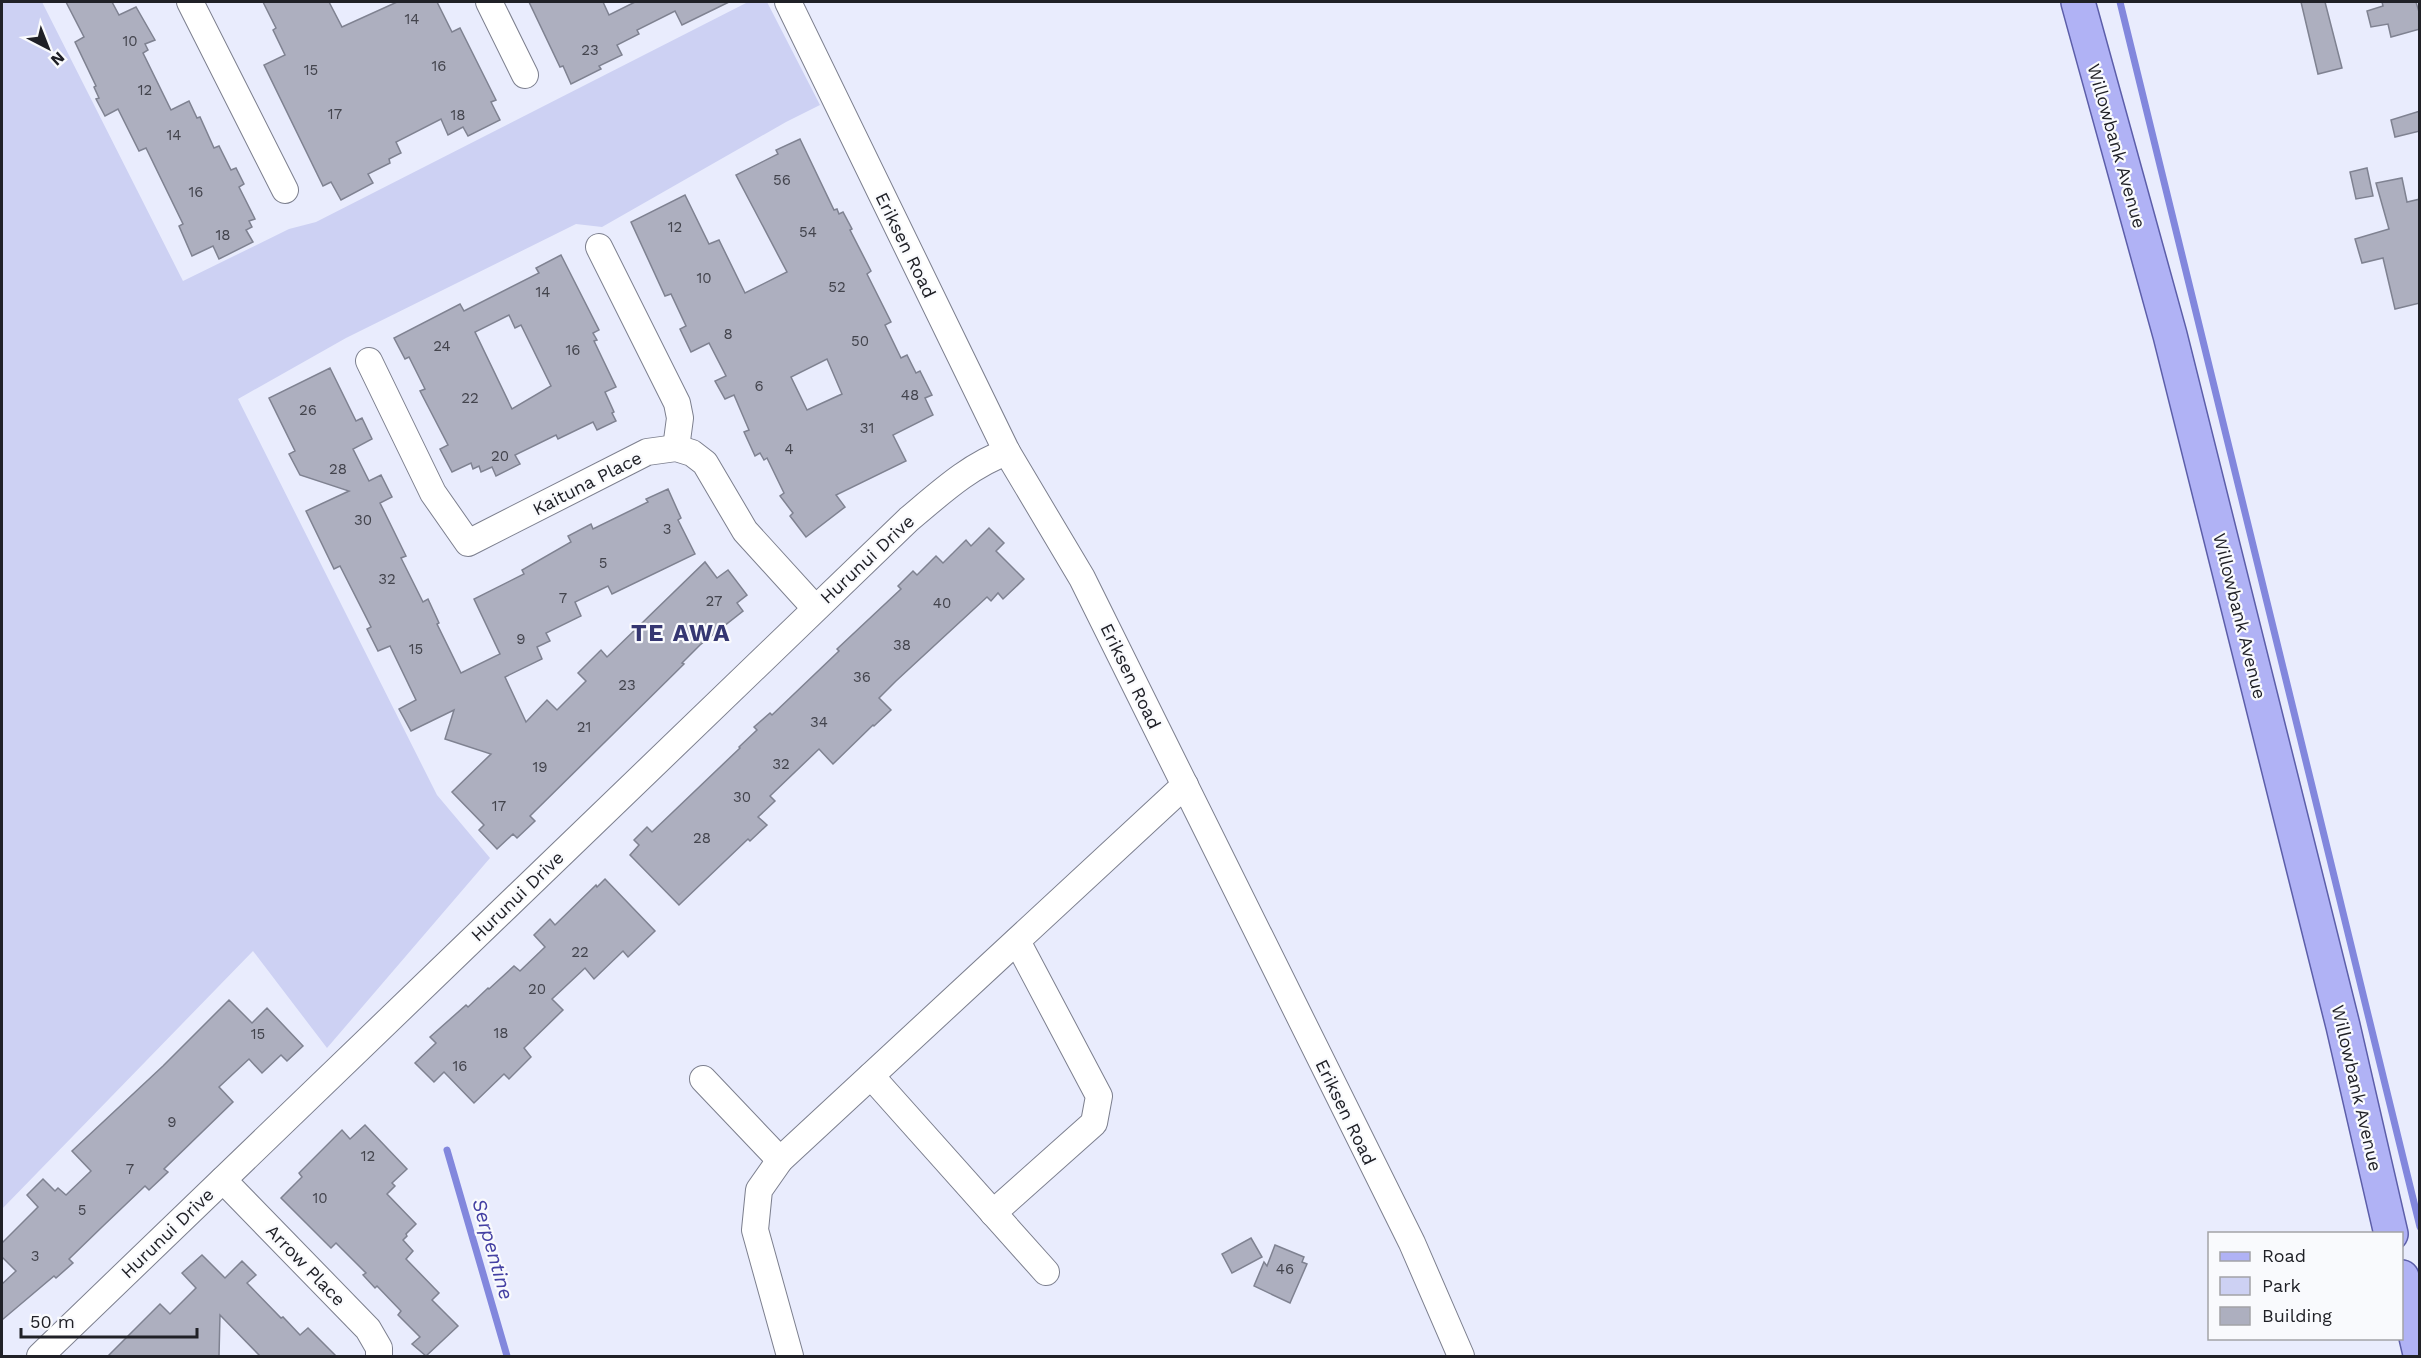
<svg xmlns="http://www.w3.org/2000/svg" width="2421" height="1358" font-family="'Work Sans',sans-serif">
<rect width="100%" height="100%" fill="#e9ecfd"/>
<path fill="#cdd1f3" d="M2 2H42L183 281 289 229 316 222 748 2H767L820 105 786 122 602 227 576 224 346 338 238 399 437 795 490 858 327 1048 253 951 2 1209Z"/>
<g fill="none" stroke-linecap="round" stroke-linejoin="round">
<g stroke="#8287dd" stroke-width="7">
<path d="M2120 2 2420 1227"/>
<path d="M447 1150 507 1356"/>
</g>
</g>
<g fill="#adafbf" stroke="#7f8291" stroke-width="1.5" fill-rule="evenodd">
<path d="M66 2H112L119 15 136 7 155 40 145 44 148 50 143 53 171 110 189 101 197 118 200 117 214 148 219 146 231 170 236 168 244 184 239 187 255 219 249 221 252 227 246 230 253 242 219 259 213 246 192 256 179 226 183 224 146 148 139 151 118 109 105 116 96 99 99 98 94 87 96 86 75 42 84 37Z"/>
<path d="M263 2H329L342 27 397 2H437L452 32 460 28 496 100 491 102 500 120 468 136 463 127 448 135 441 119 396 142 401 153 389 159 390 163 368 174 373 183 341 200 331 182 323 186 264 65 285 55 273 30 276 28Z"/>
<path d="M529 2H603L609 15 635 2H729L682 25 675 11 637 30 639 34 617 45 622 55 599 66 601 69 571 84 563 66 560 67Z"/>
<path d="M2301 2H2325L2342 68 2318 74Z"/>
<path d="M2382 2H2416L2420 15V29L2391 37 2388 24 2371 27 2367 11 2383 6Z"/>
<path d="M2420 111V131L2395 137 2391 120Z"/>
<path d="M800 139 834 210 837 209 839 214 843 212 852 229 850 230 871 271 867 274 891 322 885 325 901 358 907 355 916 373 920 371 932 395 925 398 933 415 893 435 906 461 836 495 845 507 806 537 790 516 793 513 780 496 784 493 767 458 764 460 760 453 755 456 744 432 749 430 734 395 725 399 715 381 726 376 709 343 691 352 680 329 686 326 671 294 665 296 631 222 685 195 709 244 719 240 745 293 787 272 736 175 778 154 776 150ZM827 359 842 394 807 410 791 377Z"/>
<path d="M2367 168 2373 196 2356 199 2350 172Z"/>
<path d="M2402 178 2407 202 2420 199V303L2395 309 2383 258 2362 263 2355 239 2389 229 2376 183Z"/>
<path d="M561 255 599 330 593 333 597 340 594 341 616 387 605 392 614 412 612 413 616 421 597 430 593 422 558 439 556 435 515 455 520 464 496 476 492 467 481 472 479 466 473 469 471 463 452 472 440 449 448 445 420 391 425 389 409 357 405 359 394 338 460 304 464 311 539 273 536 268ZM509 315 515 328 521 325 551 386 512 409 475 332Z"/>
<path d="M330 368 356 421 362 418 372 439 353 449 369 481 381 475 392 497 380 503 406 556 401 558 423 602 428 599 439 623 437 624 461 673 500 654 474 599 524 574 522 570 571 542 568 536 591 524 593 529 648 502 646 499 668 489 681 518 678 520 695 554 612 594 608 586 575 602 581 616 546 633 550 641 537 647 542 659 505 677 526 722 547 700 557 710 586 681 578 673 601 650 607 657 705 562 717 578 728 570 747 595 737 603 743 611 700 645 682 663 684 664 530 816 535 821 517 838 513 834 497 849 479 830 484 825 452 792 491 754 445 739 454 710 411 731 399 709 416 700 390 646 378 651 367 629 371 627 340 566 334 569 306 511 349 491 300 475 289 454 295 451 269 398Z"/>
<path d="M989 528 1004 543 996 551 1024 579 1003 599 998 593 991 601 987 597 896 681 879 698 891 710 874 726 873 725 833 764 819 749 770 796 775 801 758 817 767 825 750 841 748 839 679 905 630 855 639 845 634 840 647 827 652 832 740 748 739 747 757 730 754 727 770 713 772 715 839 651 837 649 901 589 898 586 913 571 917 575 936 556 943 563 966 540 971 546Z"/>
<path d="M605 879 655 931 628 957 623 951 594 979 585 968 552 999 563 1010 524 1048 531 1057 509 1079 504 1074 474 1103 444 1072 434 1082 415 1063 436 1043 430 1037 466 1005 468 1007 488 988 489 989 514 966 520 971 545 947 534 935 550 919 555 925 596 885 597 887Z"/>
<path d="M229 1000 252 1023 267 1008 303 1046 287 1061 281 1055 262 1073 249 1059 219 1087 233 1102 164 1169 168 1172 149 1190 145 1186 102 1227 69 1259 73 1263 56 1278 54 1276 2 1320V1284L16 1271 2 1257V1243L38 1207 27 1195 43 1179 55 1191 58 1188 66 1195 91 1171 72 1151 163 1066Z"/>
<path d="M365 1125 407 1169 392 1183 395 1186 387 1194 416 1224 406 1234 407 1236 403 1240 413 1251 406 1259 439 1293 432 1300 458 1326 426 1356 412 1344 420 1337 398 1315 401 1311 377 1286 375 1288 363 1275 366 1273 336 1243 331 1248 281 1198 302 1177 299 1173 342 1130 350 1139Z"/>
<path d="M1251 1238 1262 1257 1232 1273 1222 1254Z"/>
<path d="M1275 1245 1304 1257 1302 1262 1307 1264 1290 1303 1254 1286 1264 1262 1267 1266Z"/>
<path d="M202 1255 225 1278 242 1261 256 1275 247 1283 281 1318 283 1317 300 1335 308 1328 336 1356H260L220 1315 219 1356H108L160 1304 170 1314 196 1288 182 1273Z"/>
</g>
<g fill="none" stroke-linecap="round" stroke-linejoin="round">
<g stroke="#7c7f8e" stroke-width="28">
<g id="minor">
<path d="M190 2 285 190"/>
<path d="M489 2 525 75"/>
<path d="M788 2 1007 452 1082 578 1412 1243 1461 1356"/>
<path d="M599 247 677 403 680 418 676 448"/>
<path d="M369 361 433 493 468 543 647 452 676 448 692 453 705 463 745 531 815 608"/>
<path d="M871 1076 1046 1272"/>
<path d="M703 1079 780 1160"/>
<path d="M223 1180 368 1329 379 1348V1356"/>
<path d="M993 1213 1094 1123 1099 1096 1017 941"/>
<path d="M40 1356 909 519C939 494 970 465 1007 452"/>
<path d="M790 1356 755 1230 759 1190 780 1160 1185 785"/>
</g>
</g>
<g stroke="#5c5ea9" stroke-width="36">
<g id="major">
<path d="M2078 2 2170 335 2343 1026 2391 1234"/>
<path d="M2402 1277 2420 1354"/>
</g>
</g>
<use href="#minor" stroke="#fff" stroke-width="26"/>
<use href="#major" stroke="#b0b2f5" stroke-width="33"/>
</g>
<g text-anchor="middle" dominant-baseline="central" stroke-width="4.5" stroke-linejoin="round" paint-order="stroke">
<g font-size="15" fill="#43444d">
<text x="412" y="19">14</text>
<text x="130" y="41">10</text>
<text x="590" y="50">23</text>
<text x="439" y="66">16</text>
<text x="311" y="70">15</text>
<text x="145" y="90">12</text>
<text x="335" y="114">17</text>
<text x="458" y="115">18</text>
<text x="174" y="135">14</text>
<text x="782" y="180">56</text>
<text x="196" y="192">16</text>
<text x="675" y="227">12</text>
<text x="808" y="232">54</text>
<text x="223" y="235">18</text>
<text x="704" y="278">10</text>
<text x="837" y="287">52</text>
<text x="543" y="292">14</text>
<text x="728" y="334">8</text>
<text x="860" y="341">50</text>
<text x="442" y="346">24</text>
<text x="573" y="350">16</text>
<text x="759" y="386">6</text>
<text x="910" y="395">48</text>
<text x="470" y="398">22</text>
<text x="308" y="410">26</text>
<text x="867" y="428">31</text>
<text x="789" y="449">4</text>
<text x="500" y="456">20</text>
<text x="338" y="469">28</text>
<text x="363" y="520">30</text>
<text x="667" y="529">3</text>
<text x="603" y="563">5</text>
<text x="387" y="579">32</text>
<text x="563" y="598">7</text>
<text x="714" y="601">27</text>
<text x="942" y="603">40</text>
<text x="521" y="639">9</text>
<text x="902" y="645">38</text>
<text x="416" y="649">15</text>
<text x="862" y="677">36</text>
<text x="627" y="685">23</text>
<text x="819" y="722">34</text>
<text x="584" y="727">21</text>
<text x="781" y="764">32</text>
<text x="540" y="767">19</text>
<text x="742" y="797">30</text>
<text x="499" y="806">17</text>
<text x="702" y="838">28</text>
<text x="580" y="952">22</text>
<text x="537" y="989">20</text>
<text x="501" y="1033">18</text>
<text x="258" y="1034">15</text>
<text x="460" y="1066">16</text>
<text x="172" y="1122">9</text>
<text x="368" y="1156">12</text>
<text x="130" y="1169">7</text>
<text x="320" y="1198">10</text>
<text x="82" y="1210">5</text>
<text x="35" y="1256">3</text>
<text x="1285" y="1269">46</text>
</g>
<g font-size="18" fill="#202127" stroke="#f9fafd">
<text transform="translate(2117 146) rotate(74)">Willowbank Avenue</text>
<text transform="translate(906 245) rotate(64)">Eriksen Road</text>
<text transform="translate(587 483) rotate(-27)">Kaituna Place</text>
<text transform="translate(867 559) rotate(-43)">Hurunui Drive</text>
<text transform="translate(2240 616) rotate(76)">Willowbank Avenue</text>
<text transform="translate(1131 676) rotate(64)">Eriksen Road</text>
<text transform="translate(517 896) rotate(-44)">Hurunui Drive</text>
<text transform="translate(2357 1088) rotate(77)">Willowbank Avenue</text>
<text transform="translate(1346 1112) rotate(64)">Eriksen Road</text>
<text transform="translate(167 1233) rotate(-44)">Hurunui Drive</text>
<text transform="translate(306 1265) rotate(46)">Arrow Place</text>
</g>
<g font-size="20" font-style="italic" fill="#4440a3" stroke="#f9fafd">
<text transform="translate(493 1249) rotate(74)">Serpentine</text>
</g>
<g font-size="24" font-weight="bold" letter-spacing="1.5" fill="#353671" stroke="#f9fafd">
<text x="681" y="633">TE AWA</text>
</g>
</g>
<rect width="2421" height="1358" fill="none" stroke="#202127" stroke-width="6"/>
<rect x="2208" y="1232" width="195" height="108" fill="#f9fafd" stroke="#a2a3a7" stroke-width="1.5"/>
<rect x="2220" y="1252" width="30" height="9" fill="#b0b2f5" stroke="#a2a3a7" stroke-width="1.5"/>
<text x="2262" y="1262" font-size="18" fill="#202127">Road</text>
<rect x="2220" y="1277" width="30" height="18" fill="#cdd1f3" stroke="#a2a3a7" stroke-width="1.5"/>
<text x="2262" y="1292" font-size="18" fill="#202127">Park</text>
<rect x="2220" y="1307" width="30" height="18" fill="#adafbf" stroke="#a2a3a7" stroke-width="1.5"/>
<text x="2262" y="1322" font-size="18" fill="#202127">Building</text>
<g transform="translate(48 48) rotate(138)" stroke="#f9fafd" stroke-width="4.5" paint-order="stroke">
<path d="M0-4.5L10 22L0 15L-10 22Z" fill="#202127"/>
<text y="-9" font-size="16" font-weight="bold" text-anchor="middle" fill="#202127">N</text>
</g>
<path d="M21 1328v9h176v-9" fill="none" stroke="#202127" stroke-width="3"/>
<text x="30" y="1328" font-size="18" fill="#202127" stroke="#f9fafd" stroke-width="4.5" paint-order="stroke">50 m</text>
</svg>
